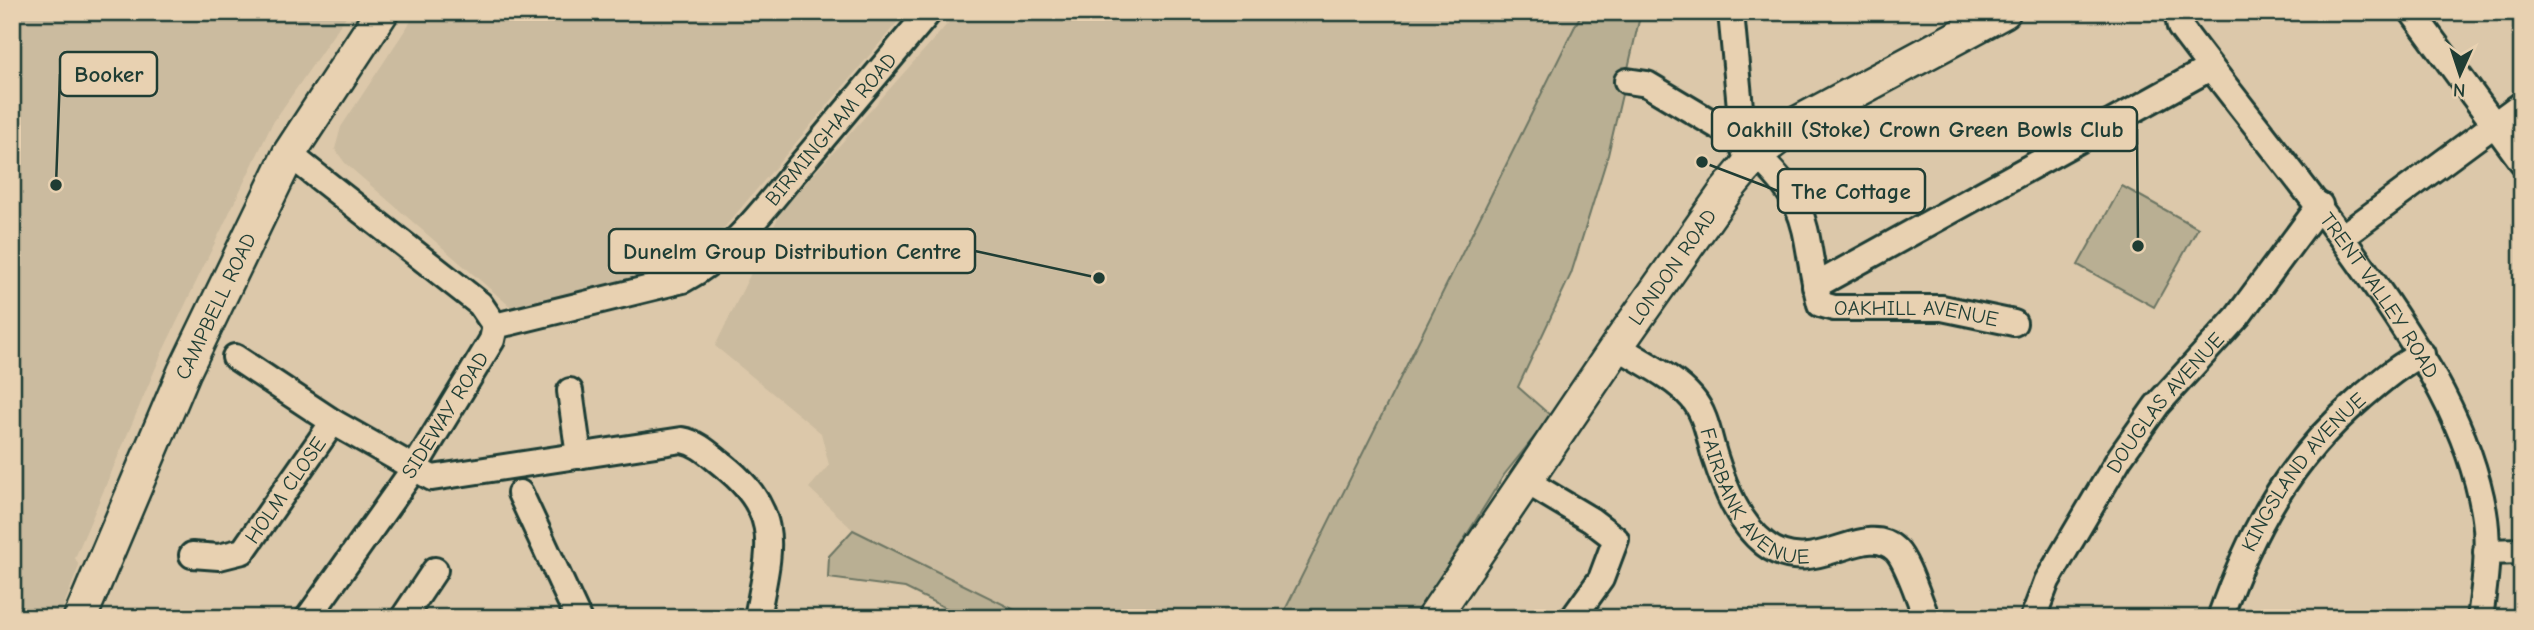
<svg xmlns="http://www.w3.org/2000/svg" width="2534" height="630" font-family="'Comic Neue',sans-serif">
<rect width="100%" height="100%" fill="#dcc8aa"/>
<filter id="ink" filterUnits="userSpaceOnUse"><feTurbulence type="fractalNoise" baseFrequency=".0143" numOctaves="2"/><feDisplacementMap in="SourceGraphic" scale="14" xChannelSelector="R" yChannelSelector="G"/><feConvolveMatrix kernelMatrix="1 2 1 2 8 2 1 2 1" color-interpolation-filters="sRGB"/></filter>
<g filter="url(#ink)">
<g fill="#cbbb9f">
<path d="M12 12H349L272 124 162 353 75 558 79 566 59 618H12Z"/>
<path d="M417 12H906L703 253 676 269 544 303 512 308 345 163 335 149 341 127Z"/>
<path d="M958 12H1582L1281 618H1031L853 530 809 488 829 465 821 433 715 346 782 210Z"/>
</g>
<g fill="#b9af93" stroke="#6c7664" stroke-width="2">
<path d="M1582 12H1641L1608 155 1571 274 1518 387 1551 416 1504 475 1415 618H1281Z"/>
<path d="M2122 186 2198 228 2154 307 2078 265Z"/>
<path d="M853 530 1031 618H966L905 588 828 578 829 556Z"/>
</g>
<g fill="none" stroke-linecap="round" stroke-linejoin="round">
<g stroke="#1f3d34" stroke-width="30">
<g id="minor">
<path d="M1731 12 1744 150 1749 165"/>
<path id="s1" d="M2177 12 2180 27C2245 114 2314 196 2375 285 2423 355 2469 426 2484 512 2490 547 2485 583 2480 618"/>
<path d="M2412 12 2522 162"/>
<path d="M1627 81 1647 84 1731 134 1743 133"/>
<path d="M289 154 480 304 495 326 492 340 413 470 308 618"/>
<path id="s2" d="M1756 155C1817 211 1801 233 1820 304L1834 308H1942L2014 323"/>
<path d="M2342 237 2522 104"/>
<path d="M1815 286 2210 68"/>
<path id="s3" d="M495 326 683 280C735 253 771 199 808 156 848 108 889 60 929 12"/>
<path id="s4" d="M1617 346C1641 362 1673 376 1692 398 1706 414 1709 438 1715 457 1725 488 1739 524 1765 544 1813 582 1864 518 1896 550 1908 562 1919 601 1927 618"/>
<path d="M235 357 333 422 432 478 682 440C699 443 710 455 723 465 785 514 769 551 757 618"/>
<path d="M570 391 579 456"/>
<path d="M1524 480 1591 520 1616 539 1601 579 1573 618"/>
<path d="M520 493 578 618"/>
<path d="M2486 552 2522 551"/>
<path id="s5" d="M192 555 219 557 243 551 333 422"/>
<path d="M403 618 435 570"/>
<path id="s6" d="M2033 618 2047 581 2120 457 2157 405 2238 316 2320 205"/>
<path id="s7" d="M2220 618C2251 529 2290 459 2361 398 2381 381 2399 365 2422 354"/>
</g>
</g>
<g stroke="#1f3d34" stroke-width="37">
<g id="major">
<path id="s8" d="M80 618 184 372 277 179 289 154 382 12"/>
<path id="s9" d="M1433 618 1617 346 1726 191 1756 155 1799 122 2004 12"/>
</g>
</g>
<use href="#minor" stroke="#e8d1b1" stroke-width="24"/>
<use href="#major" stroke="#e8d1b1" stroke-width="32"/>
</g>
</g>
<g text-anchor="middle" dominant-baseline="central" stroke-width="5" stroke-linejoin="round" paint-order="stroke">
<g font-size="21" fill="#1f3d34" stroke="#e8d1b1">
<text stroke="none"><textPath href="#s3" startOffset="406">BIRMINGHAM ROAD</textPath></text>
<text stroke="none"><textPath href="#s9" startOffset="425">LONDON ROAD</textPath></text>
<text stroke="none"><textPath href="#s1" startOffset="350">TRENT VALLEY ROAD</textPath></text>
<text stroke="none"><textPath href="#s8" startOffset="340">CAMPBELL ROAD</textPath></text>
<text stroke="none"><textPath href="#s2" startOffset="264">OAKHILL AVENUE</textPath></text>
<text stroke="none"><textPath href="#s6" startOffset="254">DOUGLAS AVENUE</textPath></text>
<text transform="translate(445 415) rotate(-58)">SIDEWAY ROAD</text>
<text stroke="none"><textPath href="#s7" startOffset="170">KINGSLAND AVENUE</textPath></text>
<text stroke="none"><textPath href="#s4" startOffset="215">FAIRBANK AVENUE</textPath></text>
<text stroke="none"><textPath href="#s5" startOffset="126">HOLM CLOSE</textPath></text>
</g>
</g>
<path fill="none" stroke="#1f3d34" stroke-width="2.5" d="M56 185L60 74M2138 246L2137 129M1702 162L1778 191M1099 278L975 251"/>
<g fill="#1f3d34" stroke="#e8d1b1" stroke-width="2.5">
<circle cx="56" cy="185" r="7"/>
<circle cx="2138" cy="246" r="7"/>
<circle cx="1702" cy="162" r="7"/>
<circle cx="1099" cy="278" r="7"/>
</g>
<g fill="#e8d1b1" stroke="#1f3d34" stroke-width="2.5">
<rect x="60" y="52" width="97" height="44" rx="7"/>
<rect x="1712" y="107" width="425" height="44" rx="7"/>
<rect x="1778" y="169" width="147" height="44" rx="7"/>
<rect x="609" y="229" width="366" height="44" rx="7"/>
</g>
<g font-size="23" text-anchor="middle" font-weight="bold" fill="#1f3d34">
<text x="109" y="82">Booker</text>
<text x="1925" y="137">Oakhill (Stoke) Crown Green Bowls Club</text>
<text x="1851" y="199">The Cottage</text>
<text x="792" y="259">Dunelm Group Distribution Centre</text>
</g>
<rect width="2534" height="630" fill="none" stroke="#e8d1b1" stroke-width="42"/>
<rect x="21" y="21" width="2492" height="588" fill="none" stroke="#1f3d34" stroke-width="2.5" filter="url(#ink)"/>
<g transform="translate(2460 74) rotate(183)" stroke="#e8d1b1" stroke-width="5" paint-order="stroke">
<path d="M0-5L12 26L0 18L-12 26Z" fill="#1f3d34"/>
<text y="-10" font-size="19" font-weight="bold" text-anchor="middle" fill="#1f3d34">N</text>
</g>
</svg>
